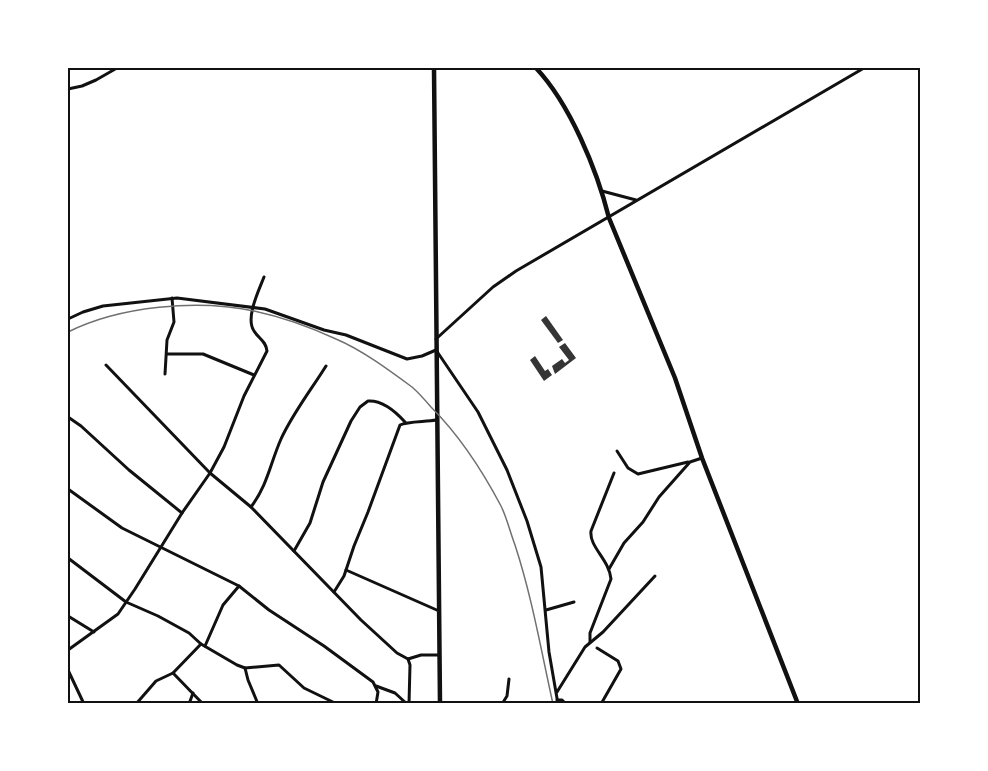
<svg xmlns="http://www.w3.org/2000/svg" width="988" height="771" font-family="'DM Sans',sans-serif">
<rect width="100%" height="100%" fill="#fff"/>
<g fill="#353535">
<path d="M546 316 563 340 558 343 541 320Z"/>
<path d="M565 343 576 358 555 374 552 366 562 359 565 363 569 360 559 347Z"/>
<path d="M535 356 545 371 548 369 552 375 544 381 530 360Z"/>
</g>
<g fill="none" stroke-linecap="round" stroke-linejoin="round">
<g stroke="#111" stroke-width="3">
<path d="M68 89 82 86 96 80 117 68"/>
<path d="M602 191 636 200"/>
<path d="M68 319 83 312 103 306 177 298 265 309 324 330 346 335 407 359 422 356 436 350 478 412 507 470 527 521 541 567 549 652 558 704"/>
<path d="M436 339 493 287 516 271 864 68"/>
<path d="M167 354H203L254 375"/>
<path d="M106 365 210 473 251 507 361 620 397 653 408 659 421 655H439"/>
<path d="M165 374 167 340 174 322 172 298"/>
<path d="M68 417 81 426 129 470 182 513"/>
<path d="M617 451 628 468 638 474 688 462"/>
<path d="M68 489 122 528 239 586 269 610 324 646 373 682 378 692 376 704"/>
<path d="M251 507C268 484 270 464 281 439 293 413 311 390 326 366"/>
<path d="M294 551 310 523 323 482 351 421 360 407 368 401C382 400 396 412 405 422"/>
<path d="M68 558 126 602 158 616 189 633 201 644 237 665 245 668 279 665 304 688 337 704"/>
<path d="M609 569 624 543 643 522 659 497 690 462 702 458"/>
<path d="M346 570 439 611"/>
<path d="M334 592 344 576 354 546 368 512 400 425C408 421 426 422 436 420"/>
<path d="M546 610 574 602"/>
<path d="M68 616 94 632"/>
<path d="M590 642V633L611 579C609 559 589 547 591 531L614 473"/>
<path d="M205 646 223 605 239 586"/>
<path d="M597 648 618 661 621 669 601 704"/>
<path d="M68 650 118 614 135 589 182 513 210 473 224 447 244 396 267 351C266 341 259 339 254 331 245 318 259 290 264 277"/>
<path d="M408 659 410 665 409 704"/>
<path d="M245 668 248 680 258 704"/>
<path d="M68 670 84 704"/>
<path d="M173 673 203 704"/>
<path d="M376 686 395 693 407 704"/>
<path d="M557 692 585 647 603 632 655 576"/>
<path d="M557 700H562L566 704"/>
<path d="M136 704 156 681 173 673 201 644"/>
<path d="M189 704 193 693"/>
<path d="M502 704 507 696 509 679"/>
</g>
<path stroke="#111" stroke-width="4.5" d="M434 68 440 704"/>
<path stroke="#111" stroke-width="4.5" d="M536 68C570 104 597 170 609 218L675 378 702 458 798 704"/>
<path stroke="#707070" stroke-width="1.5" d="M68 332C120 306 197 299 254 311 282 317 310 327 336 339 362 350 389 370 412 387 419 393 425 400 431 407 460 436 482 470 501 506 507 518 510 532 515 545 532 597 541 650 553 704"/>
</g>
<rect width="988" height="771" fill="none" stroke="#ffffff" stroke-width="138"/>
<rect x="69" y="69" width="850" height="633" fill="none" stroke="#111" stroke-width="2"/>
</svg>
